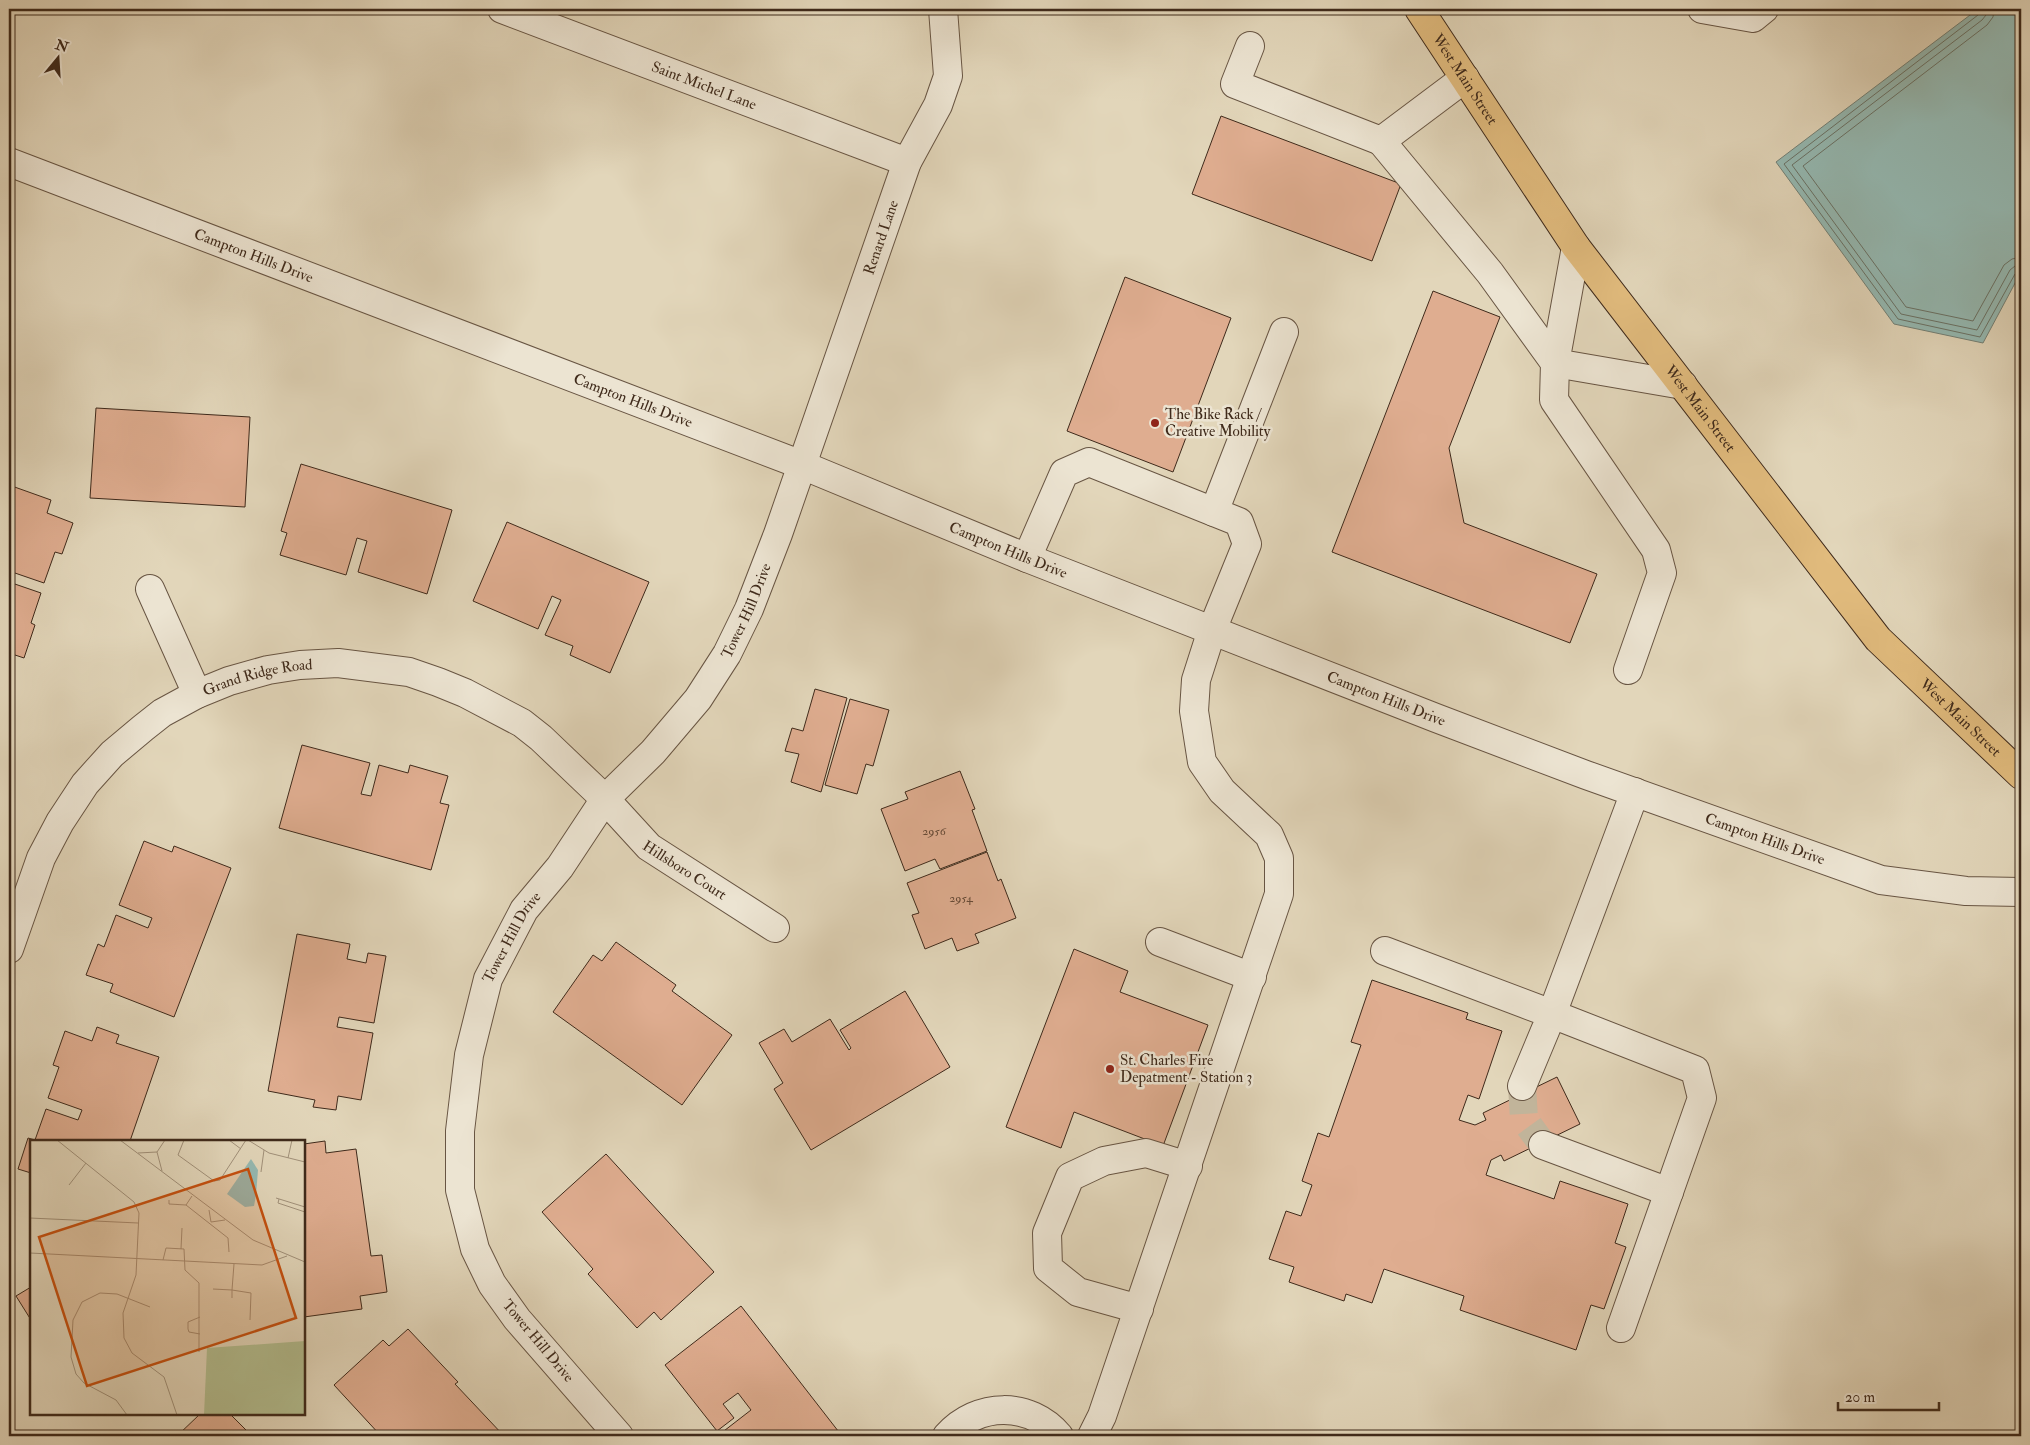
<svg xmlns="http://www.w3.org/2000/svg" width="2030" height="1445" viewBox="0 0 2030 1445" font-family="'IM FELL Double Pica',serif">
<style>
.water{fill:#95b9b2;stroke:#738076}
.lines{fill:none;stroke-linecap:round;stroke-linejoin:round}
.shore{stroke:#6a7266;stroke-width:1}
.building{fill:#dfad90;stroke:#3f2a1b}
.minor-tunnel{stroke:#c1b49a;stroke-width:28;stroke-dasharray:28 14;stroke-linecap:butt}
.minor-casing{stroke:#685543;stroke-width:30}
.major-casing{stroke:#3f2a1b;stroke-width:30}
.minor{stroke:#ece4d2;stroke-width:28}
.major{stroke:#e1bb7d;stroke-width:28}
.poi-dot{fill:#8f2418;stroke:#ece4d2;stroke-width:2}
.labels{text-anchor:middle;dominant-baseline:central;stroke-width:5;stroke-linejoin:round;paint-order:stroke}
.number-label{font-size:12px;fill:#674b38}
.street-label{font-size:15px;fill:#3f2a1b;stroke:#ece4d2}
.poi-label{font-size:15px;fill:#3f2a1b;stroke:#ece4d2;text-anchor:start}
.inset-road{fill:none;stroke:#a1917a;stroke-width:1}
.view{fill:#c6500f;fill-opacity:0.15;stroke:#c6500f;stroke-width:2.5}
.inset-edge{fill:none;stroke:#3f2a1b;stroke-width:2.5}
</style>
<rect width="100%" height="100%" fill="#e2d6ba"/>
<filter id="stains"><feTurbulence type="fractalNoise" baseFrequency=".004" numOctaves="4"/><feColorMatrix values="0 0 0 0 .2 0 0 0 0 .09 0 0 0 0 .02 0 0 0 .5 -.17"/></filter>
<radialGradient id="worn" r=".72"><stop offset=".6" stop-color="#630" stop-opacity="0"/><stop offset="1" stop-color="#630" stop-opacity=".3"/></radialGradient>
<path class="water" d="M1978 9H2021V272L1983 343 1894 324 1776 162Z"/>
<g class="lines">
<path class="shore" d="M1981 9 1978 15 1784 164 1898 319 1980 337 2015 274 2021 271
M1987 9 1986 15 1982 20 1792 165 1901 314 1977 330 2010 270 2015 266 2021 265
M1994 9 1993 17 1987 25 1803 166 1906 307 1973 321 2004 265 2012 259 2021 257"/>
</g>
<path class="building" d="M1221 116 1401 184 1372 261 1192 194Z
M1125 277 1231 318 1173 472 1067 431Z
M1433 291 1500 317 1449 448 1464 523 1597 574 1570 643 1332 552Z
M96 408 250 417 245 507 90 498Z
M301 464 452 510 427 594 358 572 367 541 357 538 346 575 280 555 287 533 281 531Z
M9 485 51 500 47 513 73 523 62 554 55 552 44 583 12 572 9 580Z
M507 522 649 582 610 673 570 655 573 646 545 635 561 600 552 596 538 629 473 601Z
M9 582 41 593 31 623 35 625 24 658 9 653Z
M815 689 847 698 821 792 791 782 799 754 785 751 792 728 803 731Z
M850 699 889 710 873 766 866 764 857 794 825 785Z
M302 745 370 763 361 794 371 796 379 765 408 773 410 765 448 776 440 803 449 805 431 870 279 828Z
M960 771 975 809 972 810 987 851 940 869 935 859 905 871 881 809 908 799 905 792Z
M144 841 172 852 174 846 231 868 174 1017 110 992 113 984 86 975 98 944 104 947 116 915 148 928 152 918 119 905Z
M987 852 998 881 1001 879 1016 918 975 934 979 943 957 951 952 938 925 949 912 915 919 913 907 883Z
M297 934 350 944 347 959 366 963 368 953 386 956 374 1023 339 1017 337 1027 373 1033 361 1100 338 1096 336 1110 313 1107 315 1100 268 1091Z
M616 942 676 985 672 991 732 1035 682 1105 553 1012 593 955 602 961Z
M1074 949 1128 971 1120 992 1208 1025 1163 1146 1074 1112 1061 1148 1006 1127Z
M1372 980 1468 1013 1466 1019 1502 1031 1479 1099 1468 1095 1459 1120 1475 1125 1486 1120 1483 1113 1557 1077 1580 1124 1504 1161 1501 1155 1491 1160 1486 1175 1554 1199 1560 1181 1628 1204 1615 1243 1626 1247 1604 1309 1591 1305 1576 1350 1460 1310 1464 1296 1384 1269 1372 1303 1346 1294 1344 1301 1289 1282 1294 1267 1269 1259 1286 1211 1301 1216 1312 1185 1302 1181 1318 1133 1329 1137 1361 1045 1351 1042Z
M905 991 950 1067 811 1150 774 1089 783 1083 759 1043 784 1029 792 1042 830 1019 849 1050 851 1048 840 1030Z
M97 1027 119 1035 116 1043 159 1057 130 1141H31V1173L18 1169 28 1138 35 1140 46 1109 78 1120 82 1110 48 1098 59 1067 53 1065 65 1031 92 1041Z
M325 1141 326 1153 356 1149 371 1256 382 1255 387 1292 360 1296 362 1309 304 1317V1144Z
M606 1154 714 1272 661 1320 654 1312 637 1328 588 1274 593 1269 542 1212Z
M31 1287V1320L16 1296Z
M741 1306 842 1436H722L720 1434 751 1410 738 1393 723 1404 734 1418 717 1431 665 1365Z
M408 1329 458 1382 455 1384 504 1436H381L334 1385 383 1340 389 1346Z
M200 1414H230L252 1436H177Z"/>
<g class="lines">
<path class="minor-tunnel" d="M1522 1086 1524 1119 1543 1145"/>
<defs>
<g id="minor">
<path id="s1" d="M502 9 907 162"/>
<path d="M1702 9 1753 18 1764 9"/>
<path d="M1250 46 1235 84 1381 141 1465 78"/>
<path d="M1381 141 1490 273 1555 363 1554 400 1656 550 1662 573 1628 670"/>
<path id="s2" d="M9 162 802 465 1027 558 1436 718 1586 775 1881 880 1966 891 2021 892"/>
<path d="M1576 247 1555 363 1683 385"/>
<path d="M1214 512 1284 332"/>
<path d="M1027 558 1064 473 1089 462 1239 522 1247 544 1212 630 1196 680 1194 711 1202 762 1222 791 1269 835 1279 858V894L1102 1416 1092 1436"/>
<path d="M150 589 197 694"/>
<path d="M1160 942 1252 977"/>
<path id="s3" d="M9 949 41 858 60 822 85 784 112 754 143 728 162 713 197 694 229 681 268 670 300 665 338 663 409 672 438 682 465 693 522 723 541 738 605 799 649 847 775 928"/>
<path d="M1385 951 1552 1014 1522 1086"/>
<path d="M1543 1145 1669 1192"/>
<path d="M1139 1309 1078 1292 1048 1268 1047 1233 1070 1177 1104 1161 1146 1153 1188 1166"/>
<path d="M1621 1328 1702 1098 1695 1070 1552 1014 1635 792"/>
<path id="s4" d="M619 1436 517 1319 492 1284 475 1249 460 1190V1131L469 1055 488 979 524 910 560 867 605 799 653 752 698 699 727 654 749 609 778 534 907 162 938 105 948 76 943 9"/>
<path d="M947 1436C977 1402 1030 1401 1059 1436"/>
</g>
<g id="major">
<path id="s5" d="M1419 9 1576 247 1878 639 2021 775"/>
</g>
</defs>
<use href="#minor" class="minor-casing"/>
<use href="#major" class="major-casing"/>
<use href="#minor" class="minor"/>
<use href="#major" class="major"/>
</g>
<g class="poi-dot">
<circle cx="1155" cy="423" r="5"/>
<circle cx="1110" cy="1069" r="5"/>
</g>
<g class="labels">
<g class="number-label">
<text x="934" y="831">2956</text>
<text x="961" y="898">2954</text>
</g>
<g class="street-label">
<text stroke="none"><textPath href="#s5" startOffset="84">West Main Street</textPath></text>
<text stroke="none"><textPath href="#s1" startOffset="216">Saint Michel Lane</textPath></text>
<text stroke="none"><textPath href="#s4" startOffset="1362">Renard Lane</textPath></text>
<text stroke="none"><textPath href="#s2" startOffset="262">Campton Hills Drive</textPath></text>
<text stroke="none"><textPath href="#s2" startOffset="668">Campton Hills Drive</textPath></text>
<text stroke="none"><textPath href="#s5" startOffset="489">West Main Street</textPath></text>
<text stroke="none"><textPath href="#s2" startOffset="1072">Campton Hills Drive</textPath></text>
<text stroke="none"><textPath href="#s4" startOffset="965">Tower Hill Drive</textPath></text>
<text stroke="none"><textPath href="#s3" startOffset="391">Grand Ridge Road</textPath></text>
<text stroke="none"><textPath href="#s2" startOffset="1478">Campton Hills Drive</textPath></text>
<text stroke="none"><textPath href="#s5" startOffset="894">West Main Street</textPath></text>
<text stroke="none"><textPath href="#s2" startOffset="1882">Campton Hills Drive</textPath></text>
<text stroke="none"><textPath href="#s3" startOffset="889">Hillsboro Court</textPath></text>
<text stroke="none"><textPath href="#s4" startOffset="560">Tower Hill Drive</textPath></text>
<text transform="translate(538 1341) rotate(50)">Tower Hill Drive</text>
</g>
<g class="poi-label">
<text x="1165" y="414">The Bike Rack /<tspan x="1165" dy="17">Creative Mobility</tspan></text>
<text x="1120" y="1060">St. Charles Fire<tspan x="1120" dy="17">Depatment - Station 3</tspan></text>
</g>
</g>
<g transform="translate(30 1140)">
<rect width="275" height="275" fill="#e2d6ba"/>
<path d="M275 201V275H174L177 208Z" fill="#b3be90"/>
<path d="M221 19 228 30 226 55 224 66 215 67 197 54Z" fill="#95b9b2"/>
<path class="inset-road" d="M27 0 104 62 109 73 106 135 93 173 94 198 102 213 134 237 147 275M90 0 223 100 275 122M154 0 148 15 184 41 190 40 216 0M199 0 211 9M218 0 239 13 275 22M108 13 127 12M258 18 262 0M132 31 127 12 135 0M231 32 234 10M39 45 56 23M246 58 275 67M249 59 248 63 275 72M139 60V64L156 65 162 56M156 65 198 98 199 112M179 70 181 82 195 80M0 78 108 83M151 109 152 88M0 113 232 125 257 116M133 120 136 108 154 109 155 130 169 143V212M204 124 202 150 221 153 220 180M183 149 202 150V158M170 194 159 192 158 189V182L170 177M97 275 86 260 54 243 46 234 41 217 43 180 52 162 70 153 87 154 120 167"/>
<path class="view" d="M218 29 266 178 57 246 9 97Z"/>
<rect width="275" height="275" class="inset-edge"/>
</g>
<rect width="2030" height="1445" fill="none" stroke="#e2d6ba" stroke-width="30"/>
<rect x="10" y="10" width="2010" height="1425" fill="none" stroke="#3f2a1b" stroke-width="2.5"/>
<rect x="15" y="15" width="2000" height="1415" fill="none" stroke="#3f2a1b"/>
<g transform="translate(58 58) rotate(18)" stroke="#ece4d2" stroke-width="4" paint-order="stroke">
<path d="M0-4L9 19L0 12L-9 19Z" fill="#3f2a1b"/>
<text y="-8" font-size="14" font-weight="bold" text-anchor="middle" fill="#3f2a1b">N</text>
</g>
<path d="M1838 1402v8h101v-8" fill="none" stroke="#3f2a1b" stroke-width="2.5"/>
<text x="1845" y="1402" font-size="15" fill="#3f2a1b" stroke="#ece4d2" stroke-width="4" paint-order="stroke">20 m</text>
<rect width="100%" height="100%" filter="url(#stains)"/>
<rect width="100%" height="100%" fill="url(#worn)"/>
</svg>
